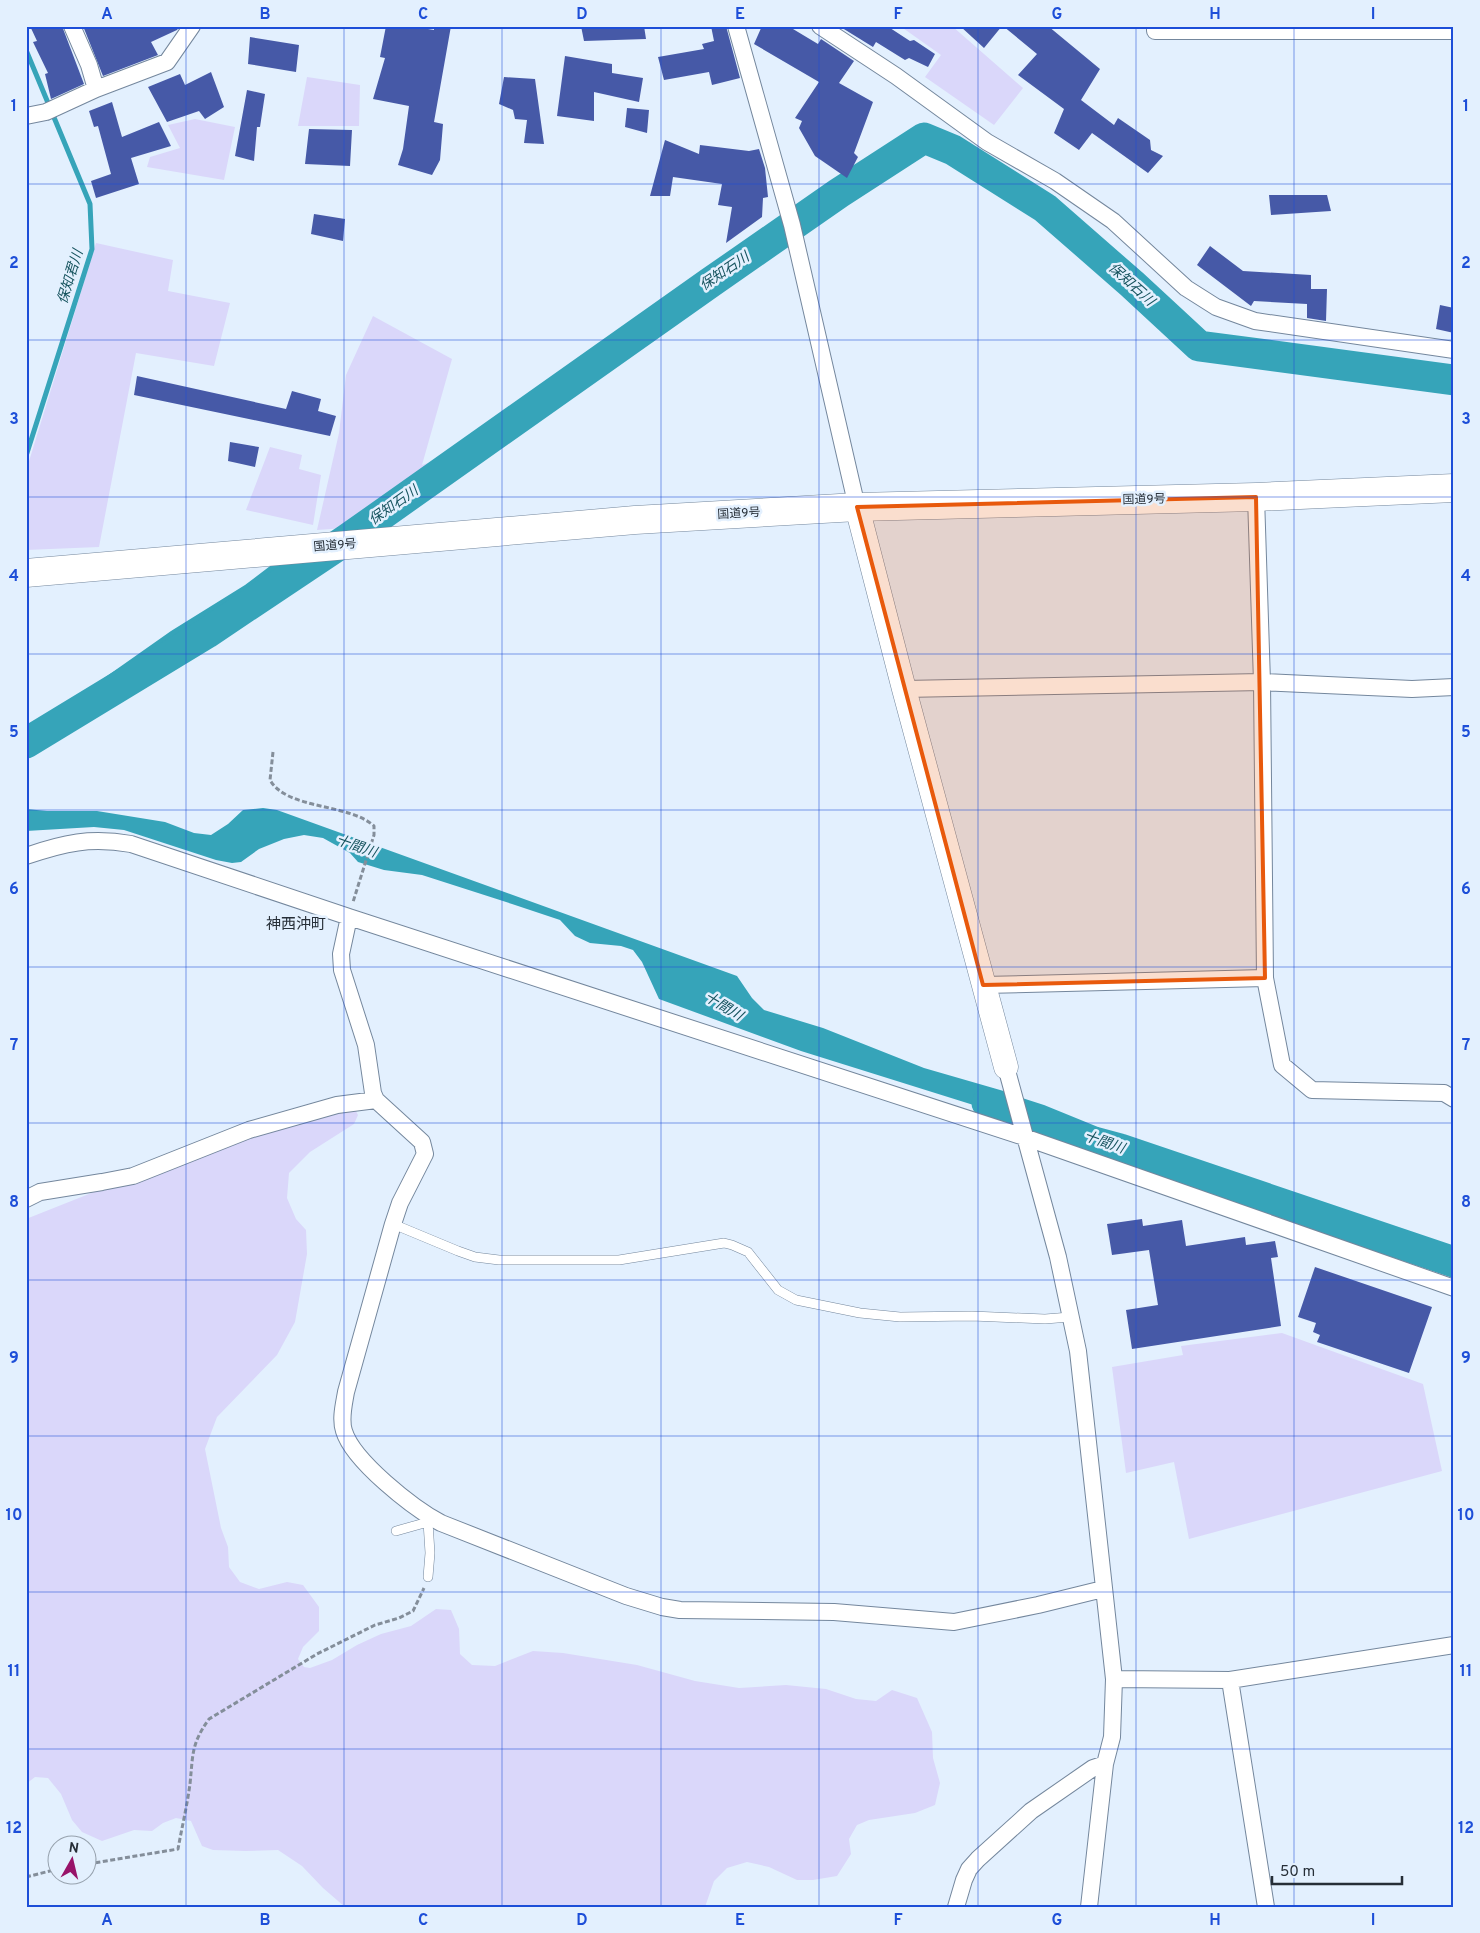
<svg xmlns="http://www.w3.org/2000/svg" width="1480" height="1933" viewBox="0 0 1480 1933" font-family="Overpass,'Noto Sans JP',sans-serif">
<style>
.green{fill:#dad7fa}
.water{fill:#36a4b9}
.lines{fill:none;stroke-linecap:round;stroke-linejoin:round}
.stream{stroke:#36a4b9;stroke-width:5}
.river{stroke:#36a4b9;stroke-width:31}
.building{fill:#4659a7}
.lane-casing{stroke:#74879d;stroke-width:10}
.street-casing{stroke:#74879d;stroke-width:18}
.secondary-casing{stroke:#74879d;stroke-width:25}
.highway-casing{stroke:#74879d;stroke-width:29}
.path{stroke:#848e9a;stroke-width:3;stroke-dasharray:5 2.5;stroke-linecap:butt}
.lane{stroke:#fff;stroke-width:9}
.street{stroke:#fff;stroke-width:16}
.secondary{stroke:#fff;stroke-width:24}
.highway{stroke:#fff;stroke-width:28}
.marked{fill:#e8590c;fill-opacity:0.2;stroke:#e8590c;stroke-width:4;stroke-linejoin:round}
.grid{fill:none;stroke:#1d4ed8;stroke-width:1;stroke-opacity:0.55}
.labels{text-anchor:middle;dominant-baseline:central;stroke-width:5;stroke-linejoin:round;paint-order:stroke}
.street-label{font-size:12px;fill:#262e37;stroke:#e3f0fe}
.water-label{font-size:14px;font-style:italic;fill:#16535e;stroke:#e3f0fe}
.quarter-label{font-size:15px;fill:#262e37;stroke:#e3f0fe}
.neatline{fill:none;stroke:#1d4ed8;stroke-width:2}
.grid-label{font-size:16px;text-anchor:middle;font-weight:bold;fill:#1d4ed8}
</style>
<rect width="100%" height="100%" fill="#e3f0fe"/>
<path class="green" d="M900 26H952L1023 88 994 125 925 77 941 55Z
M307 77 360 85 359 126H298Z
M195 119 235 127 224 180 147 167 150 157 180 148 168 125Z
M96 243 173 260 168 291 230 303 214 366 136 353 99 547 26 550V471Z
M373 316 452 359 422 465 442 458 437 470 359 527 317 530 339 433 346 375Z
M270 447 302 455 299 469 321 475 313 525 246 510Z
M333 1110 356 1111 358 1115 354 1124 310 1152 289 1173 287 1198 296 1219 306 1230 307 1254 295 1322 277 1355 217 1417 205 1449 221 1528 228 1547 229 1567 240 1582 259 1589 287 1582 303 1585 319 1607V1631L303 1647 298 1659 304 1667 310 1668 332 1660 357 1645 381 1634 411 1626 436 1609 451 1610 459 1629 460 1654 472 1665 495 1666 533 1651 563 1653 637 1665 695 1681 739 1688 786 1685 826 1689 856 1699 876 1701 892 1690 917 1698 932 1732 933 1758 940 1783 935 1805 915 1813 869 1820 857 1825 849 1839 851 1854 837 1876 813 1880H797L769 1867 747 1862 727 1868 714 1881 705 1907H345L323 1888 302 1866 278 1850 246 1851 213 1850 202 1846 191 1821 176 1818 163 1823 152 1831 134 1830 102 1841 82 1832 72 1820 61 1794 48 1778 35 1777 26 1784V1219L99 1190 216 1148Z
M1282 1333 1423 1384 1442 1471 1189 1539 1174 1462 1126 1473 1112 1367 1183 1355 1181 1346Z"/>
<path class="water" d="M304 560 27 747 26 748V733L171 631 245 585 274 563Z
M263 808 277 810 737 976 752 998 764 1010 823 1028 924 1068 1007 1092 1015 1118 801 1051 659 999 642 962 633 950 621 946 590 943 575 936 560 920 512 904 422 875 384 870 358 862 350 853 323 838 304 835 284 839 259 849 241 862 232 863 216 860 124 830 94 827 26 831V809L47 811H97L165 822 194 833 211 835 228 824 243 810Z"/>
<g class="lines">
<path class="stream" d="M26 50 90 204 92 249 26 456"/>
<path class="river" d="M26 743 207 633 346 540 711 282 839 193 924 138 953 150 1045 208 1132 284 1199 346 1454 380
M987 1103 1040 1120 1094 1142 1120 1149 1454 1262"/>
</g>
<path class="building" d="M30 26H62L84 84 51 99 45 74 48 73 33 42 37 41Z
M83 26H180L177 30 151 42 158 55 103 76Z
M386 26H410L434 30V26H451L434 122 443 124 440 160 432 175 398 165 403 149 409 106 373 99 385 58 380 57Z
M581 26H644L646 39 584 41Z
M711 26H726L740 78 712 85 709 72 664 80 658 57 704 49 702 44 714 41Z
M762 26H788L818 44 821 39 854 61 839 83 873 102 854 153 858 157 847 178 815 156 799 128 802 121 795 118 819 82 754 44Z
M839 26H887L910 41 914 40 935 54 928 67 909 58 905 60 876 42 873 47Z
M960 26H1002L984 48Z
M1003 26H1048L1100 69 1081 100 1114 125 1118 118 1150 140 1151 150 1163 156 1148 173 1092 133 1079 150 1054 133 1064 109 1018 75 1037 54Z
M250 37 299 45 296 72 248 64Z
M565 56 612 64V73L643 78 639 102 594 92V121L557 116Z
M211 72 224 107 205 119 199 111 167 122 148 87 180 74 185 85Z
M504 77 535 79 544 144 524 143 527 120 515 119 513 110 499 104Z
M247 90 265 94 260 127H257L254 161 235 156Z
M112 102 122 137 159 122 171 146 131 158 139 184 96 198 91 181 111 174 98 126 94 127 89 111Z
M627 108 649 110 647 133 625 127Z
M309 129 352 130 350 166 305 164Z
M665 140 699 154 700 145 749 151 759 149 765 168 768 197 763 198 762 217 726 243 732 207 718 205 722 184 673 177 670 196H650Z
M1269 195H1327L1331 211 1271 215Z
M314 214 345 219 343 241 311 234Z
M1210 246 1243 271 1311 275V289H1327L1326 321 1307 318V304L1254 301 1251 306 1197 265Z
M1440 305 1454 308V333L1436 329Z
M137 376 286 409 292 391 321 399 318 411 336 416 330 436 134 395Z
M230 442 259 447 255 467 228 461Z
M1142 1219 1143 1226 1182 1220 1186 1246 1245 1237 1246 1245 1275 1241 1278 1257 1271 1258 1281 1326 1132 1349 1126 1310 1158 1305 1149 1250 1112 1255 1107 1224Z
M1315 1267 1432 1307 1409 1373 1317 1342 1320 1335 1313 1332 1316 1323 1298 1317Z"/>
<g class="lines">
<defs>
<path id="lane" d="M393 1224 458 1251 475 1257 499 1260H619L724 1243 732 1245 748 1252 778 1290 796 1300 860 1313 900 1317 972 1316 1045 1319 1070 1317
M396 1531 428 1522
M428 1577 430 1553 428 1522 430 1517"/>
<path id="street" d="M72 26 89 65 96 89
M736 26 792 225 857 507
M820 26 896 76 987 142 1055 181 1113 221 1186 288 1216 307 1255 321 1454 350
M1155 26V31H1454
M26 116 46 112 96 89 167 62 192 26
M1256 497 1262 682 1265 978 1282 1065 1312 1090 1444 1093 1454 1099
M904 689 1262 682 1412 689 1454 687
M26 856C64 843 90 837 131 844L349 917 341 954 342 970 366 1045 373 1093 376 1100 422 1142 425 1154 400 1203 393 1224 346 1392C344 1404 340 1419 344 1431 353 1461 413 1508 441 1523L626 1596 662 1607 680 1610 834 1612 954 1622 1038 1605 1103 1589
M349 917 1024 1137 1454 1288
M983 985 1265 978
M1006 1067 1058 1257 1078 1351 1114 1679 1112 1737 1105 1764 1089 1907
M26 1199 40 1192 102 1182 133 1176 249 1130 337 1105 376 1100
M1114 1679 1230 1680 1454 1645
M1230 1680 1266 1907
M956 1907 964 1880 969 1869 978 1859 1031 1811 1093 1768 1105 1764"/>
<path id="secondary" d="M857 507 904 689 1006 1067"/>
<path id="highway" d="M26 573 635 520 857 507 1256 497 1454 488"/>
</defs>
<use href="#lane" class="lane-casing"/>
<use href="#street" class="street-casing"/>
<use href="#secondary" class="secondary-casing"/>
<use href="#highway" class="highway-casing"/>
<path class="path" d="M273 752 270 780C287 810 349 803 374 826V835L353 902
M88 1864 178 1849C182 1827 187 1806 190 1784 193 1755 191 1744 209 1719L317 1654 375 1625 399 1618 413 1611 424 1588
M26 1877 58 1869"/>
<use href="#lane" class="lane"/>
<use href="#street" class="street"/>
<use href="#secondary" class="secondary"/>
<use href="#highway" class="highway"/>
</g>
<path class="marked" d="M1256 497 1265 978 983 985 857 507Z"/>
<path class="grid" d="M186 26V1907M344 26V1907M502 26V1907M661 26V1907M819 26V1907M978 26V1907M1136 26V1907M1294 26V1907M26 184H1454M26 340H1454M26 497H1454M26 654H1454M26 810H1454M26 967H1454M26 1123H1454M26 1280H1454M26 1436H1454M26 1592H1454M26 1749H1454"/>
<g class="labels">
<g class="street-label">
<text transform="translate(1144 500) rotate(-1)">国道9号</text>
<text transform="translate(739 514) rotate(-3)">国道9号</text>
<text transform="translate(335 546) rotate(-5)">国道9号</text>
</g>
<g class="water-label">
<text transform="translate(725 272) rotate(-34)">保知石川</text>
<text transform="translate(71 277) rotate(-73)">保知君川</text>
<text transform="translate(1131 285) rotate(42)">保知石川</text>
<text transform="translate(394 506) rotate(-35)">保知石川</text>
<text transform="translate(356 847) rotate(19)">十間川</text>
<text transform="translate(723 1007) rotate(31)">十間川</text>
<text transform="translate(1104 1143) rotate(19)">十間川</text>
</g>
<g class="quarter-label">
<text x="296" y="925">神西沖町</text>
</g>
</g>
<rect width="1480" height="1933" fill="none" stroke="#e3f0fe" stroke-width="55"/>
<g transform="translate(72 1860) rotate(8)"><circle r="24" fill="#e3f0fe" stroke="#97a2ae"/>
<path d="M0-4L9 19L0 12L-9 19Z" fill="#981369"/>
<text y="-8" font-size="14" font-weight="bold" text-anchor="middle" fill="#262e37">N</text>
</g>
<path d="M1272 1876v8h130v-8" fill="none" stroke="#262e37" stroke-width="2.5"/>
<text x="1280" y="1876" font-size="15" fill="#262e37" stroke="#e3f0fe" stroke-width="4" paint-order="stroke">50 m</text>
<rect x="28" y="28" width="1424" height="1878" class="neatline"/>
<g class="grid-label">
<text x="107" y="19">A</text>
<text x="265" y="19">B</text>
<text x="423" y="19">C</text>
<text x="582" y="19">D</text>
<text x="740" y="19">E</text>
<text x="898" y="19">F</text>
<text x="1057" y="19">G</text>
<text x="1215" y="19">H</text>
<text x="1373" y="19">I</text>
<text x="14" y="111">1</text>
<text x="1466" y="111">1</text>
<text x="14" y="268">2</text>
<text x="1466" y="268">2</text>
<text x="14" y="424">3</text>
<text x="1466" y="424">3</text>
<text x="14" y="581">4</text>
<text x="1466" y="581">4</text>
<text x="14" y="737">5</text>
<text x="1466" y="737">5</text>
<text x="14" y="894">6</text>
<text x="1466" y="894">6</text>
<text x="14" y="1050">7</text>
<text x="1466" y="1050">7</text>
<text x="14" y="1207">8</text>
<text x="1466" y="1207">8</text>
<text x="14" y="1363">9</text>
<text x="1466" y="1363">9</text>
<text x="14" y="1520">10</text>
<text x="1466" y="1520">10</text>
<text x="14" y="1676">11</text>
<text x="1466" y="1676">11</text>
<text x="14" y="1833">12</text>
<text x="1466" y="1833">12</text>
<text x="107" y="1925">A</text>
<text x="265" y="1925">B</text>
<text x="423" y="1925">C</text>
<text x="582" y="1925">D</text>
<text x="740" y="1925">E</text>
<text x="898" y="1925">F</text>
<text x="1057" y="1925">G</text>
<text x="1215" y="1925">H</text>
<text x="1373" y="1925">I</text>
</g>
</svg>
